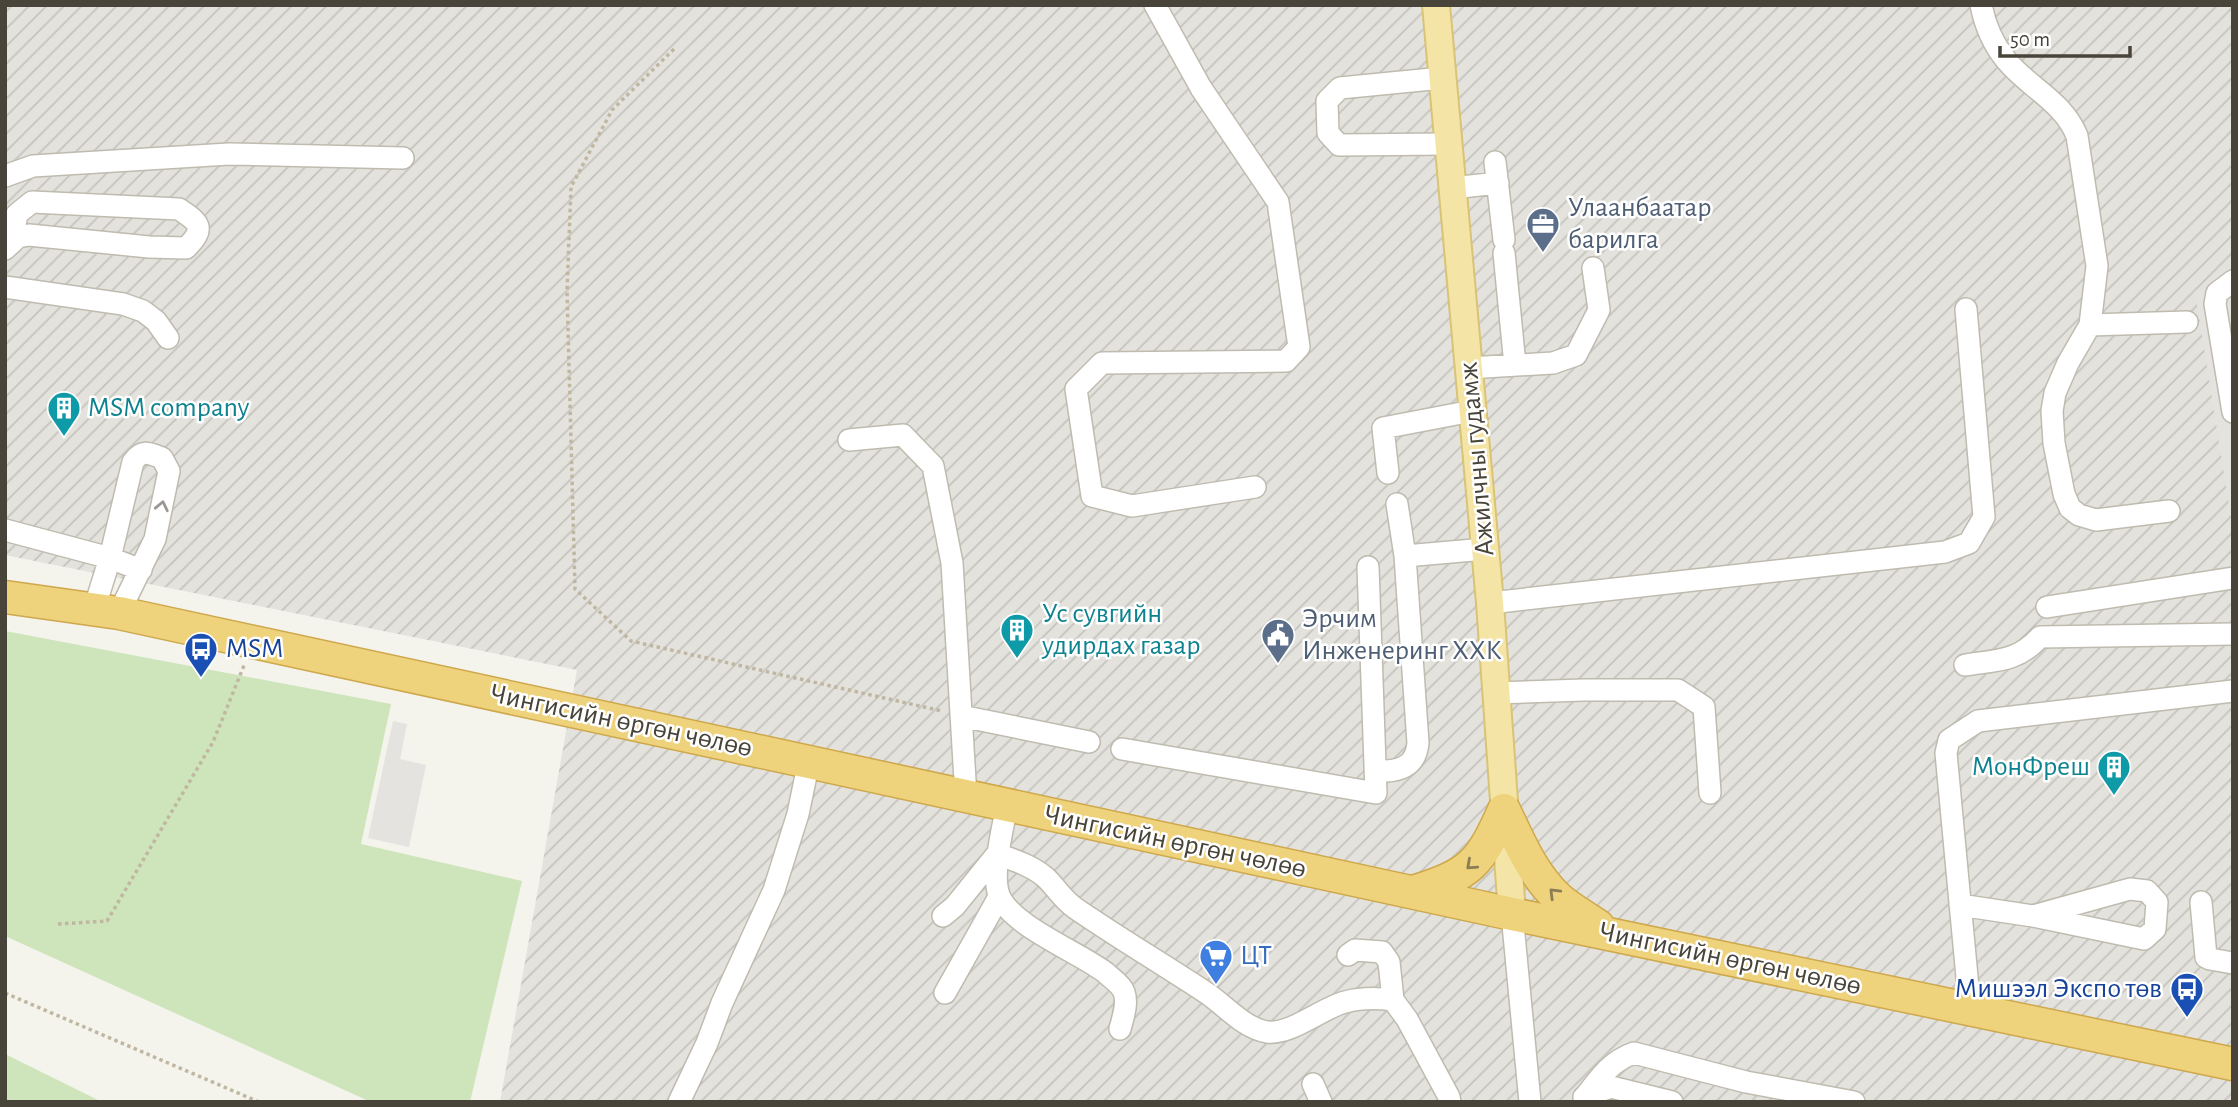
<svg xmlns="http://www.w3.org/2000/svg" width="2238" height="1107" viewBox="0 0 2238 1107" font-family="'Alegreya Sans',sans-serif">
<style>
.industrial{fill:url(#industrial-furrows)}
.green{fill:#cee4ba}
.parking{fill:#e4e3e0}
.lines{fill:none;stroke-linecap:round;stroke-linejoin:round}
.minor-casing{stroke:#bfbbaf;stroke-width:24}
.major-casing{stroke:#d9c376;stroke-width:30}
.highway-casing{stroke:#cea84c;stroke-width:35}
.path{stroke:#c0b7a2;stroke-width:3.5;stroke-dasharray:3.5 3.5;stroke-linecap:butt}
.minor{stroke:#fff;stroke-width:21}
.major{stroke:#f4e4a5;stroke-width:26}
.highway{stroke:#efd27c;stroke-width:32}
.oneway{stroke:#9a9893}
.oneway2{stroke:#8b7d54}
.labels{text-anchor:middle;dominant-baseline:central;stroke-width:5;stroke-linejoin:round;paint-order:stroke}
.service-label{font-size:28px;fill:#4e5e75;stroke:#fff;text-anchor:start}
.culture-label{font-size:28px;fill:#0d838f;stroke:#fff;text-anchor:start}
.street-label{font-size:28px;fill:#48443a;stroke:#fff}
.transit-label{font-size:28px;fill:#164399;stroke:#fff;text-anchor:start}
.shop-label{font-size:28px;fill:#366cbe;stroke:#fff;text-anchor:start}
</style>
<defs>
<pattern id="industrial-furrows" width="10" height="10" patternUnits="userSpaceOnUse" patternTransform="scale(1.75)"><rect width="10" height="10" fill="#e4e2dd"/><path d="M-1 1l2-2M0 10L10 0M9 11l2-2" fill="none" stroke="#c5c3be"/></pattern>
</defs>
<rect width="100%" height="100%" fill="#f4f3ec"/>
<path class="industrial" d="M5 5H2233V1102H500L577 670 5 555Z"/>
<path class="green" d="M5 631 391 704 361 844 522 881 470 1102H371L5 936Z
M5 1054 102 1102H5Z"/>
<path class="parking" d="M2228 288 2233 319 2231 517 2195 292Z
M393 721 407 724 400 759 426 765 409 847 368 838Z"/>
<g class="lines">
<defs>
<path id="minor" d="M1155 5 1201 88 1278 202 1299 347 1286 361 1102 363 1076 389 1092 496 1132 506 1255 487
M1981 5C1985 25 1993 44 2006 60 2029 88 2063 101 2077 136L2097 266 2090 325 2068 363 2055 393 2052 411 2054 443 2064 494 2070 508 2079 515 2096 520 2169 511
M1442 78 1340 88 1327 101 1328 133 1339 145 1448 144
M1495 162 1504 240
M5 176 33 166 229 154 403 158
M1452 188 1498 183
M5 249 18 237 29 235 149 247 186 248C206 228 200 223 179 209L32 202 17 214 15 225 18 237
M1504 253 1515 365
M2233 281 2217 293 2215 304 2233 412
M5 287 123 304 143 311 156 321 168 338
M2090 325 2187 322
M1468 368 1553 363 1576 355 1599 310 1593 268
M849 440 903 435 933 466 952 563 966 797
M1388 473 1383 428 1472 411
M5 530 110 558 141 570
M1405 556 1485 549
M1490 603 1945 552 1969 543 1984 517 1966 309
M95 606 110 558 133 462C142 449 149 453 162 458L169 471 155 539 119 613
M2047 607 2233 578
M1965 665C1997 660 2017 662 2040 637L2233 634
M1496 693 1583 690H1678L1704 707 1710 793
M961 716 1089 742
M1122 749 1376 793 1368 567
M1386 771C1406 770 1416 762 1418 743L1405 556 1397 504
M1007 805C1003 828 991 873 999 895 1011 926 1079 952 1106 973 1112 979 1121 984 1124 992 1128 1004 1123 1017 1120 1029
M2201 902 2206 957 2210 959 2233 963
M1960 905 2033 916 2144 939 2155 929 2157 902 2147 891 2130 889 2033 916
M1512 914 1530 1102
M943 916 955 906 997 854C1014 860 1032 866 1045 877 1056 887 1061 898 1075 908 1117 937 1161 963 1205 992 1224 1004 1243 1028 1267 1032 1291 1035 1322 1008 1345 1002 1360 998 1378 998 1393 1000L1407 1019 1449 1097 1450 1102
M1348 955 1355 950 1382 952 1389 962 1393 1000
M945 993 999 897
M1970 1009 1946 753 1949 740 1978 721 2233 691
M1313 1084 1321 1102
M1584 1097 1611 1087 1672 1102
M1585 1097C1599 1078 1611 1061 1634 1053L1746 1082 1854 1102
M679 1102 707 1043 722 1003 774 890 798 814 809 761"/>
<path id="major" d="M1436 5 1490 603 1512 914"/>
<path id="highway" d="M5 597 119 613 1512 914 2233 1064
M1504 810C1519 841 1532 874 1558 898 1569 908 1585 917 1598 926
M1413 892C1471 874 1480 864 1504 810"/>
</defs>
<use href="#minor" class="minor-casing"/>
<use href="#major" class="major-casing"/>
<use href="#highway" class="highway-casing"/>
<path class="path" d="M674 49 612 110 571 187 567 291 575 589 631 641 942 711
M58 924 107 921 213 742 245 663
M5 993 259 1102"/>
<use href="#minor" class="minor"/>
<use href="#major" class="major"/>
<use href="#highway" class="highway"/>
</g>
<defs><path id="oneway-chevron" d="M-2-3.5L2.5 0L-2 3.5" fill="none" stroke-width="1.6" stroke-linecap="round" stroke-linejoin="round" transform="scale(1.75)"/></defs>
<use class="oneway" href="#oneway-chevron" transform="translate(162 506) rotate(-78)"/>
<g class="oneway2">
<use href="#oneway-chevron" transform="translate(1471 865) rotate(138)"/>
<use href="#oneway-chevron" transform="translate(1554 893) rotate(-135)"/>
</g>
<defs>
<symbol id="office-pin" viewBox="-11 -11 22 30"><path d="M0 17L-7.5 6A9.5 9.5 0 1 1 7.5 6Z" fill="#5c6f8a" stroke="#fff"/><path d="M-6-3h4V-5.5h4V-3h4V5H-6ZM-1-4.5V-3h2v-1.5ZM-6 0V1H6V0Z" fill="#fff"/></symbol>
<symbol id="building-pin" viewBox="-11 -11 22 30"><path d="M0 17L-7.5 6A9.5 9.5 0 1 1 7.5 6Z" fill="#0f9aa8" stroke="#fff"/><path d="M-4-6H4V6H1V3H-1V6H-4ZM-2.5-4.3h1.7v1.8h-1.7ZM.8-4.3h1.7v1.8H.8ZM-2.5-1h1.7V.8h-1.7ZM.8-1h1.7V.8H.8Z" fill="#fff"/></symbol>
<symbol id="civic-pin" viewBox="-11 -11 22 30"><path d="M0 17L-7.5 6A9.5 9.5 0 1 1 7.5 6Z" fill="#5c6f8a" stroke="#fff"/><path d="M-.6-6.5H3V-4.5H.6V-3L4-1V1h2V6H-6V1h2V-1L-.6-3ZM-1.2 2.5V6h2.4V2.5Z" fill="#fff"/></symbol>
<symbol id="bus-pin" viewBox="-11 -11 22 30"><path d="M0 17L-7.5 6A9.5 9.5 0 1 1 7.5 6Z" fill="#1a4fb4" stroke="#fff"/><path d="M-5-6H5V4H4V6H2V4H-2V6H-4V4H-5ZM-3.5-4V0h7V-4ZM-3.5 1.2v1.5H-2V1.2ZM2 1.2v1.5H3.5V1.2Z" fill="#fff"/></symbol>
<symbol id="supermarket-pin" viewBox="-11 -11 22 30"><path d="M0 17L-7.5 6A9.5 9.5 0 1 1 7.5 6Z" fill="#3f7fe0" stroke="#fff"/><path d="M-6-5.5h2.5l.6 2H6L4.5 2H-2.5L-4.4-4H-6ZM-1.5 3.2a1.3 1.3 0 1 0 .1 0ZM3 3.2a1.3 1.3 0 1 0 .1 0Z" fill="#fff"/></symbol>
</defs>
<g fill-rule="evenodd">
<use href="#office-pin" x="1524" y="205" width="38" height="52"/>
<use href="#building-pin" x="45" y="389" width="38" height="52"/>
<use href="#building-pin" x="998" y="611" width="38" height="52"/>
<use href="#civic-pin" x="1259" y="616" width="38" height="52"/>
<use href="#bus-pin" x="182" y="630" width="38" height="52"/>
<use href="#building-pin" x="2095" y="748" width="38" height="52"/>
<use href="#supermarket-pin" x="1197" y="937" width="38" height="52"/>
<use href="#bus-pin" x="2168" y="970" width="38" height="52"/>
</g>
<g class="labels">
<g class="service-label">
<text x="1568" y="208">Улаанбаатар<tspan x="1568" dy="32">барилга</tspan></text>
<text x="1302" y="619">Эрчим<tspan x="1302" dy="32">Инженеринг ХХК</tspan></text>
</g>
<g class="culture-label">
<text x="88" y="408">MSM company</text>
<text x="1042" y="614">Ус сувгийн<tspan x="1042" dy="32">удирдах газар</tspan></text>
<text x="2090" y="767" text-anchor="end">МонФреш</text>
</g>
<g class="street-label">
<text transform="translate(1477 459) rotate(-95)">Ажилчны гудамж</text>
<text transform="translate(621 721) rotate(12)">Чингисийн өргөн чөлөө</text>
<text transform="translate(1175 842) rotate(12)">Чингисийн өргөн чөлөө</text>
<text transform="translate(1730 959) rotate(12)">Чингисийн өргөн чөлөө</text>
</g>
<g class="transit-label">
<text x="226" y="649">MSM</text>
<text x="2162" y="989" text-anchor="end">Мишээл Экспо төв</text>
</g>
<g class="shop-label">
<text x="1240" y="956">ЦТ</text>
</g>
</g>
<rect width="2238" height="1107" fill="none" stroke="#48443a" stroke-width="14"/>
<path d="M2000 46v10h130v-10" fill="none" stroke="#48443a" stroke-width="3.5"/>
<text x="2010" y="46" font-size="21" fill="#48443a" stroke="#ffffff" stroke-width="5" paint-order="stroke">50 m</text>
</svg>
